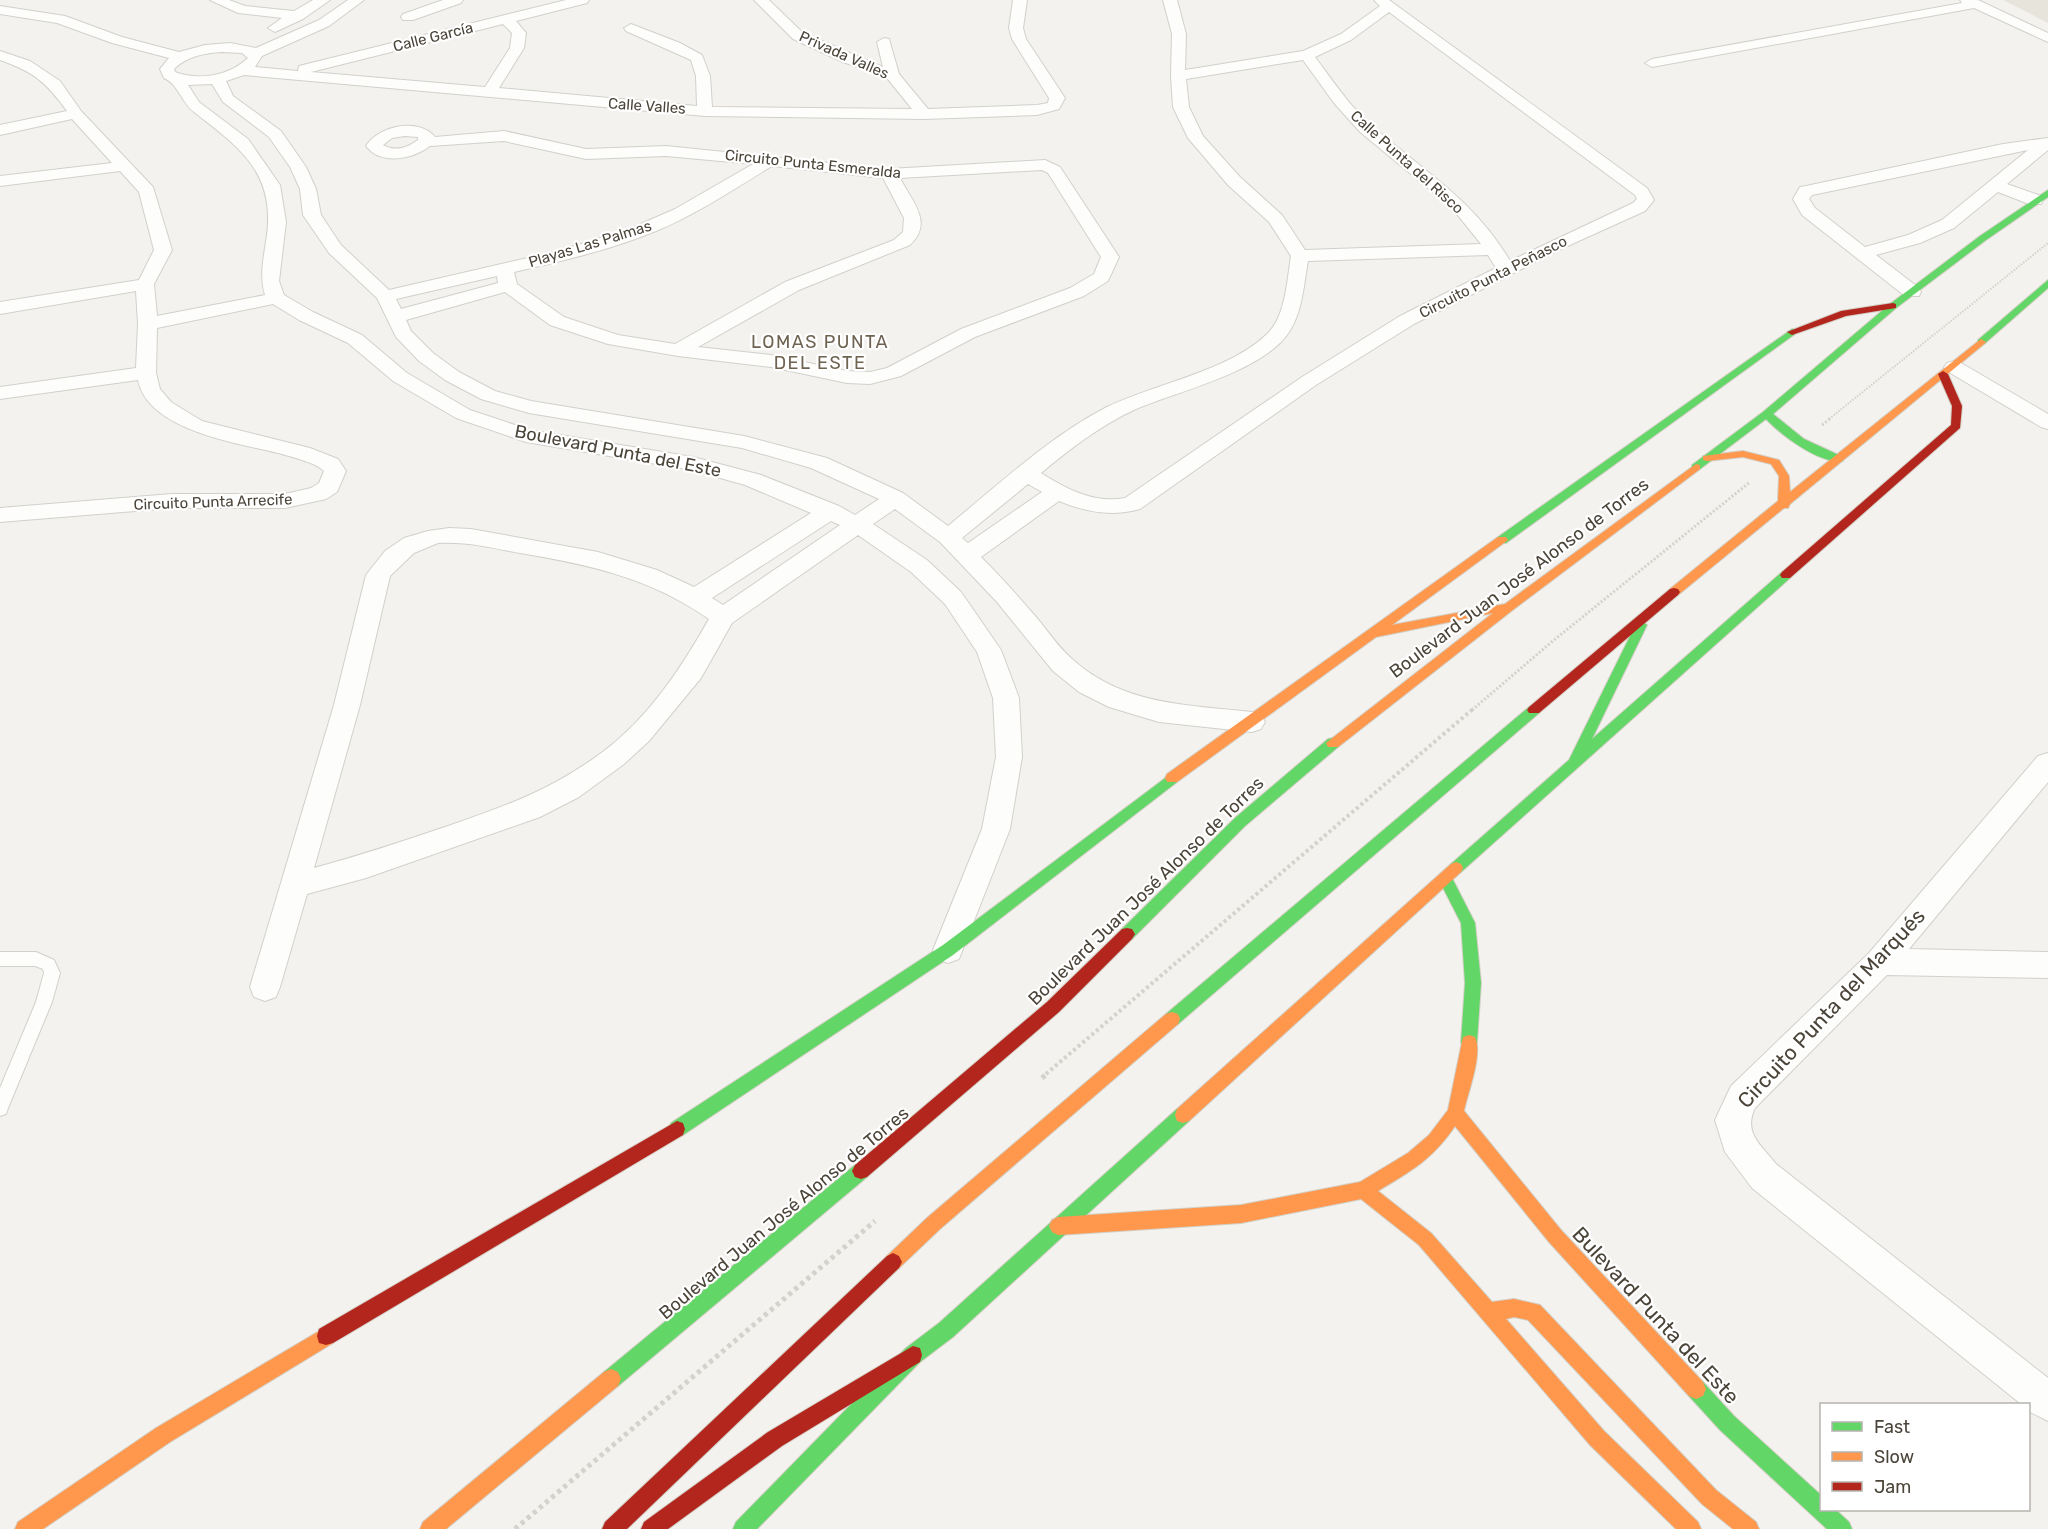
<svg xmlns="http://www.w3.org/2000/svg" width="2048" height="1529" viewBox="0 0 2048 1529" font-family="Rubik,sans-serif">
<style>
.residential{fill:#e7e4dc}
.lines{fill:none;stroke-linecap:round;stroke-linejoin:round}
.lane-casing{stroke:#d2d0cb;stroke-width:2}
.street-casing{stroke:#d2d0cb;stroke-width:2}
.fast-casing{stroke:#d3cfc5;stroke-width:2}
.slow-casing{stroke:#d3cfc5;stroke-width:2}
.jam-casing{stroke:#d3cfc5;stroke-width:2}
.path-far3{stroke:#d3d2cc;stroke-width:2;stroke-dasharray:1.5 1.5;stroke-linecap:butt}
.path-far2{stroke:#d3d2cc;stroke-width:3;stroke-dasharray:2 2;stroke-linecap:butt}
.path-far1{stroke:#d3d2cc;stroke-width:4;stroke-dasharray:3 3;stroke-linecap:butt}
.path{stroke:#d3d2cc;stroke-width:5;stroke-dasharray:4 4;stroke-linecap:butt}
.lane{fill:#fdfdfc;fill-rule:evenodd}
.street{fill:#fdfdfc;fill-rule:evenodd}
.fast{fill:#63d668;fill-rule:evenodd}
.slow{fill:#ff974d;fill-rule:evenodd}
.jam{fill:#b3261e;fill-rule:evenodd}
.labels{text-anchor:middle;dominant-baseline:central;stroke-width:4.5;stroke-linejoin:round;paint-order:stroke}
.far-street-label{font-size:15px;fill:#4b4439;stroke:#fff}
.far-quarter-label{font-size:18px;letter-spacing:1.5px;fill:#6e6250;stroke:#fff}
.street-label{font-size:18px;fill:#4b4439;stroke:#fff}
.near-street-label{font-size:21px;fill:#4b4439;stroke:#fff}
</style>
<rect width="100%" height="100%" fill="#f4f2ee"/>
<path class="residential" d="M2003 0H2048V23Z"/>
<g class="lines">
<defs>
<path id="lane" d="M0 952H36L54 960 60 973 52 1002 8 1108 6 1114 0 1116V1088L36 1002 44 973 43 969 35 966H0Z"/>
<path id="street" d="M210 0H229L245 6 294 11 313 0H330L303 19 275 32 268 28 282 18 238 13Z
M348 0H364L329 26 262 56 255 67 298 71 299 66 566 0H589L587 3 516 21 526 33 524 48 499 88 697 106 696 76 691 60 626 31 624 28 631 24 680 43 702 55 710 76 712 107 912 109 887 78 843 62 793 39 754 0H769L803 33 883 67 877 42 884 38 889 39 899 74 928 109 1037 105 1048 103 1049 98 1012 39 1009 28 1013 0H1027L1023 28 1026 39 1065 98 1059 109 1037 115 924 119 705 116 244 75 226 81 233 96 281 131 306 167 316 189 321 215 341 245 389 290 558 251 627 230 675 209 753 164 666 156 586 159 504 141 430 146C413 159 381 166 366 146 378 126 419 117 435 137L504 131 586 149 666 146 889 169 1045 160 1060 167 1119 257 1108 281 1084 296 975 337 901 376 870 384 847 383 771 367 678 356 608 344 550 325 505 292 406 320 411 331 433 353 459 372 495 391 531 401 744 436 827 458 903 493 948 526C998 485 1048 438 1105 408 1153 384 1230 371 1267 334 1286 316 1287 280 1291 256L1269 222 1228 185 1188 138 1173 107 1171 76 1172 34 1163 0H1177L1186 34 1185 70 1303 51 1341 34 1380 6 1374 0H1389L1647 188 1654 200 1645 211 1561 249 1414 324 1316 385 1140 509C1111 517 1086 512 1059 501L981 557C1000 576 1018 596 1036 617 1048 631 1058 647 1072 659 1122 705 1188 705 1252 712L1261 715 1265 722 1261 729 1252 732 1159 722 1109 707 1079 692 1053 671 997 602 940 542 895 509 873 524 927 560 961 592 1001 650 1019 698 1022 757 1010 829 959 959 948 963 937 959 933 950 982 829 996 757 993 698 977 652 945 604 911 572 858 535 732 623 701 678 649 741 624 764 579 797 540 817 366 878 307 894 280 987 276 997 265 1001 254 997 250 987 334 705 366 575 385 551 404 538 428 531 449 528 471 529 598 552 657 570 694 587 811 513 745 485 692 470 526 442 456 418 393 381 348 343 299 320 273 304 157 328 156 373 160 389 171 402 202 421 310 448 338 459 346 471 337 492 326 499 285 508H172L0 522V508L172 494H285L311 488 319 483 324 471C314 462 295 458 282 454 239 443 148 431 138 380L0 399V387L136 368 138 324 136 291 0 314V302L139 280 154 250 139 192 120 171 0 186V176L112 163 72 119 0 135V125L67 111C46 82 34 72 0 60V51L30 61 60 81 81 111 153 187 172 250 154 284 157 316 265 295C259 275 264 256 267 235 275 172 239 147 194 112 182 103 178 84 164 78L160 69 169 58 112 43 57 23 0 14V6L65 16 122 37 179 52 205 45 230 43 256 48 319 20ZM1389 12 1635 195 1637 199 1633 203 1510 261C1475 201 1424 171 1373 127 1350 107 1333 81 1315 57L1351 40ZM503 24 512 33 510 48 485 87 311 72ZM222 52 242 53 248 58C229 76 199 81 175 72L174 69C187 56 205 53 222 52ZM1303 60 1334 103 1360 132 1452 208 1481 244 1305 250 1282 215 1240 177 1203 136 1189 107 1186 79ZM212 84 223 102 269 137 290 167 300 189 303 215 329 253 377 298 396 337 419 361 445 380 481 399 529 413 742 448 811 468 879 499 855 515 839 506 761 475 693 457 530 430 470 410 407 373 362 335 313 312 284 295 279 281 286 222 280 185 248 139 199 102 188 85ZM405 136 418 137V140C407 148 395 152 383 145L392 138ZM772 166 883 178 904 218 903 232 894 240 785 282 675 344 618 335 564 317 517 284 514 272C562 261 610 250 656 231 697 214 734 189 772 166ZM1042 170 1048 173 1101 257 1094 274 1070 288 961 329 887 368 870 372 847 371 771 355 698 347 799 290 910 245C934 222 912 202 900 178ZM1488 255 1496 268 1400 316 1302 377 1125 498C1095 504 1066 489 1041 473 1071 448 1101 425 1136 409 1179 391 1248 375 1281 342 1302 321 1303 289 1308 261ZM497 276 498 283 401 309 396 299ZM1028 484 1042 492 968 543 962 538ZM831 521 840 525 723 605 712 598ZM438 543C466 541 493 548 520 553 591 565 650 578 709 619 682 667 649 717 604 751 552 790 506 806 445 827 401 842 358 856 314 868L360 705 390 576 414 553Z
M443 0H463L461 3 413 20H403L401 17 403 14Z
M1960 0H1978L2048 33V42L1974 8 1652 67 1645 63 1652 59 1962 3Z
M2048 138V150L2007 184 2041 196 2043 200 2041 204H2029L1998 192 1954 228 1920 243 1876 255 1919 288 1921 292 1919 296H1905L1802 215 1793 199 1800 187 1806 186 2003 144ZM2028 150 1942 220 1908 235 1865 247 1815 208 1809 199 1812 195Z
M1954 361 1961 363 2048 414V429L2041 427 1947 371 1944 367 1947 363Z
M2048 753V782L1909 949 2048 952V978L1887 975 1755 1108C1743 1133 1761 1145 1776 1164L2048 1378V1421L2028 1411V1404H2021L1752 1188 1725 1152 1715 1120 1731 1086 1869 953 2038 756Z"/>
<path id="fast" d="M2048 190V197L1986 240 1896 308 1773 414 1804 439 1843 457V461C1821 465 1781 435 1766 419L1700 469H1692V465L1763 412 1890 304 1980 236Z
M2048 280V288L1984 344H1978V340Z
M1792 329 1795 330V334L1506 543H1498V537Z
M1786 571 1790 572 1792 575 1790 578 1461 872 1456 874 1451 872 1449 868 1451 864 1569 760 1637 622 1641 621 1647 625 1592 739 1782 572Z
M1534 705 1539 707 1541 710 1539 713 1178 1024 1172 1026 1166 1024 1164 1019 1166 1014 1529 707Z
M1333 738 1338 739 1340 743 1338 747 1245 826 1132 939 1127 940 1122 939 1119 934 1122 929 1235 818 1328 739Z
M1172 773 1177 774 1179 778 1177 782 953 955 683 1135 677 1137 671 1135 669 1129 671 1123 943 945Z
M1446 874 1451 876 1475 923 1481 983 1477 1042 1475 1047 1469 1049 1463 1047 1461 1042 1465 983 1461 923 1439 880 1441 876Z
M1183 1107 1189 1109 1191 1115 1189 1121 953 1337 920 1362 757 1529H733L736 1522 906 1348 939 1323 1177 1109Z
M861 1163 867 1165 870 1171 867 1177 618 1386 611 1389 604 1386 601 1379 604 1372 855 1165Z
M1696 1379 1703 1382 1734 1416 1822 1496V1510H1836L1849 1522 1852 1529H1827L1720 1430 1689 1396 1686 1389 1689 1382Z"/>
<path id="slow" d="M1981 339 1986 342 1984 344 1790 504 1788 508H1784L1678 595H1670L1668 592 1670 589 1778 501 1779 476 1771 464 1743 457 1707 461 1703 460V456L1743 451 1779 460 1789 476 1790 492Z
M1696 464 1700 465V469L1514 609 1338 747H1328L1326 743 1493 613 1376 637 1177 782H1167L1165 778 1167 774 1498 537H1506L1508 540 1392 625 1505 604Z
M1456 862 1461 864 1463 868 1461 872 1189 1121 1183 1123 1177 1121 1175 1115 1177 1109 1451 864Z
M1172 1012 1178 1014 1180 1019 1178 1024 940 1229 899 1268 893 1271 887 1268 884 1262 887 1256 928 1217 1166 1014Z
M1469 1035 1475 1037C1483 1054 1468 1092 1464 1111L1561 1230 1703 1382 1706 1389 1703 1396 1696 1399 1689 1396 1549 1242 1455 1126C1433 1159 1411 1171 1378 1191L1431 1233 1492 1302 1514 1299 1540 1305 1716 1490 1756 1522 1759 1529H1733L1702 1504 1528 1320 1514 1317 1506 1319 1604 1431 1698 1522 1701 1529H1676L1590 1445 1419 1245 1361 1199 1241 1223 1058 1235 1052 1232 1049 1226 1052 1220 1058 1217 1241 1205 1360 1182 1408 1153 1429 1135 1448 1110 1463 1037Z
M326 1327 333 1329 335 1336 333 1343 170 1442 43 1529H15L18 1522 156 1428Z
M611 1369 618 1372 621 1379 618 1386 446 1529H420L423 1522 604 1372Z"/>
<path id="jam" d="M1893 303 1896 304V308L1846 316 1792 335 1787 332 1841 311Z
M1943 371 1948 374 1962 406 1960 428 1790 578H1782L1780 575 1782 572 1951 425 1952 406 1938 374Z
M1674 588 1678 589 1680 592 1678 595 1539 713H1529L1527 710 1529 707 1670 589Z
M1127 928 1132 929 1135 934 1132 939 1059 1012 867 1177 861 1179 855 1177 852 1171 855 1165 1047 1002 1122 929Z
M677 1121 683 1123 685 1129 683 1135 333 1343 326 1345 319 1343 317 1336 319 1329Z
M893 1253 899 1256 902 1262 899 1268 627 1529H602L605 1522 887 1256Z
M913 1346 920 1348 922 1355 920 1362 782 1446 668 1529H641L644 1522 768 1432Z"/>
</defs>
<use href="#lane" class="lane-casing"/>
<use href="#street" class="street-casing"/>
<use href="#fast" class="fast-casing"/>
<use href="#slow" class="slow-casing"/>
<use href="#jam" class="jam-casing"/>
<path class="path-far3" d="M1829 419 2048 243"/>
<path class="path-far2" d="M1822 425 1831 418
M1472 710 1554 640 1750 482"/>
<path class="path-far1" d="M1046 1074 1473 709"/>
<path class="path" d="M1042 1078 1048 1073
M515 1529 875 1221"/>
<use href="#lane" class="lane"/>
<use href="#street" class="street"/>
<use href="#fast" class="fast"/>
<use href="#slow" class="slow"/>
<use href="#jam" class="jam"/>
</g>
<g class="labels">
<g class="far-street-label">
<text transform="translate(433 37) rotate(-14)">Calle García</text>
<text transform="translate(844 55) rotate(24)">Privada Valles</text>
<text transform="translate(647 106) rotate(4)">Calle Valles</text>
<text transform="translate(1407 162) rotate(42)">Calle Punta del Risco</text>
<text transform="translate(813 164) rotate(6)">Circuito Punta Esmeralda</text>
<text transform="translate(590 244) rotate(-17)">Playas Las Palmas</text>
<text transform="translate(1493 277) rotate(-27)">Circuito Punta Peñasco</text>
<text transform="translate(213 502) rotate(-2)">Circuito Punta Arrecife</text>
</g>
<g class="far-quarter-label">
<text x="820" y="342">LOMAS PUNTA<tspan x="820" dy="21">DEL ESTE</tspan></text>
</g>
<g class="street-label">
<text transform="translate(618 451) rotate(11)">Boulevard Punta del Este</text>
<text transform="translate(1519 578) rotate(-37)">Boulevard Juan José Alonso de Torres</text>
<text transform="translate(1146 891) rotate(-44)">Boulevard Juan José Alonso de Torres</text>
<text transform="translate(784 1213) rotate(-40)">Boulevard Juan José Alonso de Torres</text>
</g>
<g class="near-street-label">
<text transform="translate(1831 1008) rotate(-47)">Circuito Punta del Marqués</text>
<text transform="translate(1656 1315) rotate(47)">Bulevard Punta del Este</text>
</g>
</g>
<rect x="1820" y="1403" width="210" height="108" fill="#ffffff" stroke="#b7b4b0" stroke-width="1.5"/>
<rect x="1832" y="1422" width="30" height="9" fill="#63d668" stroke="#b7b4b0" stroke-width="1.5"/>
<text x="1874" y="1433" font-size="18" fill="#4b4439">Fast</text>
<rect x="1832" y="1452" width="30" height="9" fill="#ff974d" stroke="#b7b4b0" stroke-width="1.5"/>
<text x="1874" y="1463" font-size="18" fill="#4b4439">Slow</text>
<rect x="1832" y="1482" width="30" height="9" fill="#b3261e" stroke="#b7b4b0" stroke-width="1.5"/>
<text x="1874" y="1493" font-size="18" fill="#4b4439">Jam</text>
</svg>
